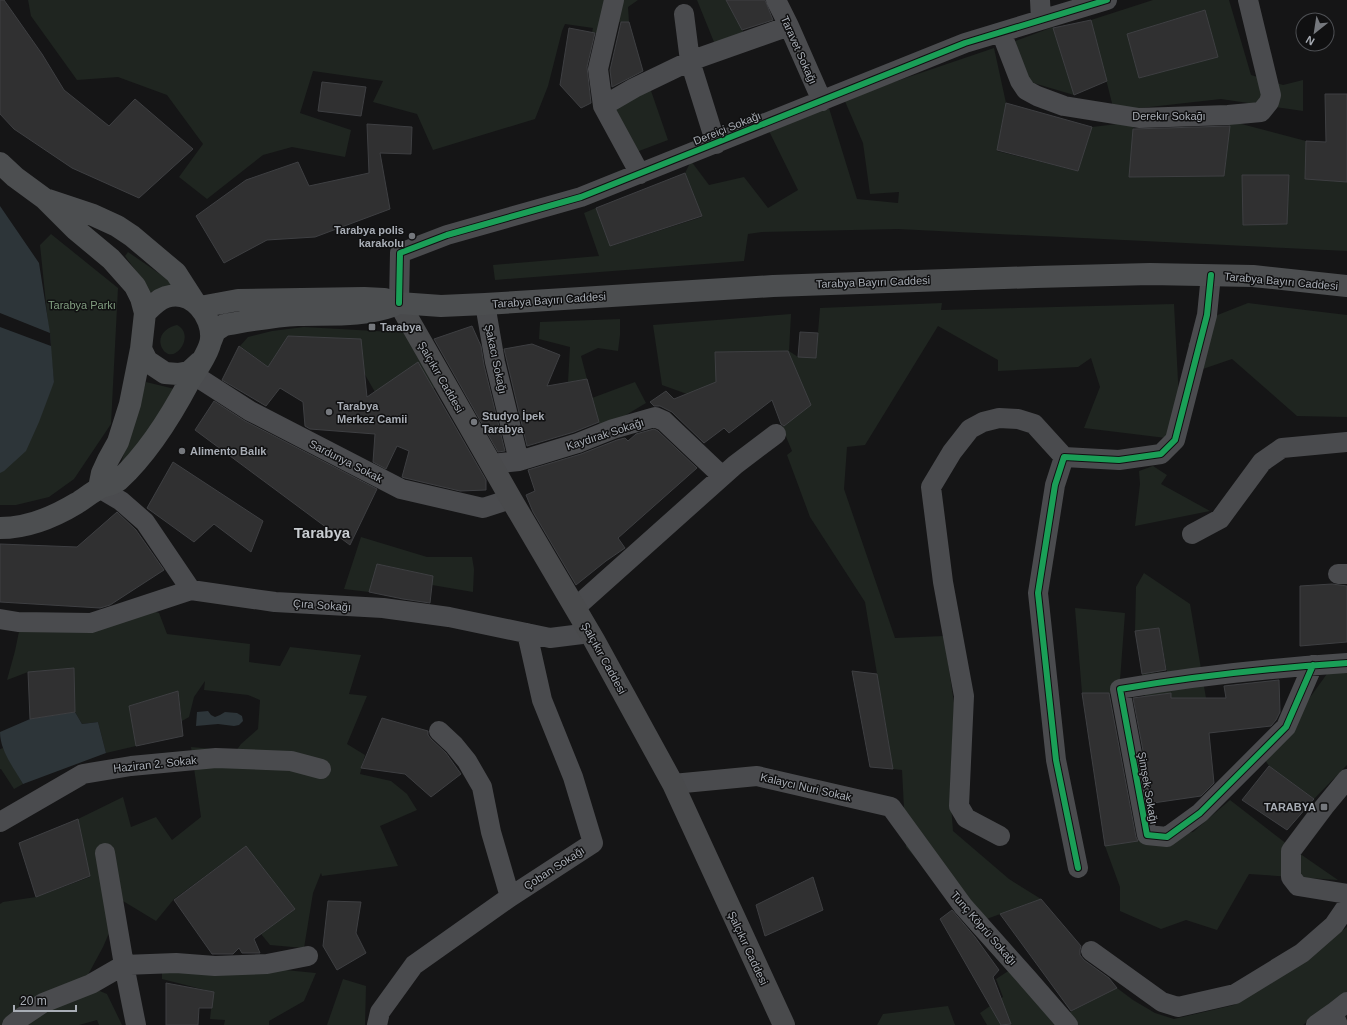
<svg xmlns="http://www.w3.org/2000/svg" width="1347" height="1025" viewBox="0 0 1347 1025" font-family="Arial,sans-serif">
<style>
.green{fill:#1f2520;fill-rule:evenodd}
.water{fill:#2d3539}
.pier{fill:#151516}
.building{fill:#303031;stroke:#3e3f42}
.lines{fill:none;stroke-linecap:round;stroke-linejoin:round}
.street{stroke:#4a4b4e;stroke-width:20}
.secondary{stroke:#494a4c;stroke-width:22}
.primary{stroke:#4c4e50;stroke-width:22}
.cycleway-casing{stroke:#101011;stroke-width:8}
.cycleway{stroke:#1a9f57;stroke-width:6}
.poi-dot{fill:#75787d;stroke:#101011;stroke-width:1.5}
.labels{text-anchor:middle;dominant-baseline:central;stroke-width:3;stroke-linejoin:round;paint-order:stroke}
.street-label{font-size:11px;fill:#a8adb5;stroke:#101011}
.poi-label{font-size:11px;font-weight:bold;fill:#a8adb5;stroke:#101011;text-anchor:start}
.park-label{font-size:11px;fill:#829e81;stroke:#101011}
.district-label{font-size:15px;font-weight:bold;fill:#c8ccd1;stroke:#101011}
</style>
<rect width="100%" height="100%" fill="#151516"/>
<path class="green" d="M28 0H638L628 7 629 22H609L600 34 592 32 593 28 565 24 562 31 548 86 535 119 433 150 417 114 373 102 383 81 313 71 300 113 351 130 345 157 292 147 263 155 207 199 179 177 203 144 167 95 118 77 77 80 31 16Z
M697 0H726L746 37 716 47Z
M1153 0H1229L1251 75 1283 85 1303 80V111L1221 99 1114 111 1091 20ZM1204 10 1218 57 1139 78 1128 34Z
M1053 27 1074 95 1030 82 1002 46Z
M994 48 1006 103 997 151 1078 171 1092 127 1134 122 1129 177 1224 176 1230 121 1306 141 1305 179 1347 182V251L898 229 762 232 748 234 744 261 495 280 493 265 599 256 584 213 596 208 611 246 702 217 685 173 691 161 709 185 744 177 768 208 798 190 768 129 829 108 857 199 898 203 899 192 870 194 863 143 844 99ZM1242 175H1289L1287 224 1243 225Z
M649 85 668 140 631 154 610 101Z
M51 234 118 288 111 424 74 479 49 497 16 505H0V470L54 382 40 245Z
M128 252 163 276 176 288 158 290 148 293 139 275 125 256Z
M942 303 941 310 1174 304 1179 400 1166 438 1084 428 1100 387 1091 358 1078 367 998 371V360L938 326 865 445 847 447 844 489 895 638 944 636 954 703 950 792 953 831 1009 879 1041 899 973 924 906 847 902 770 893 769 865 602 810 517 787 455 792 451 782 427 811 405 746 371 687 394 662 385 653 325 791 314 789 351 798 357H816L820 308ZM788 351 789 366H715V352Z
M1248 303 1347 315V417L1297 416 1232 359 1200 370 1188 344 1215 316Z
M620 319V335L618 351 598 348 581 356 587 379 568 382 570 347 539 339 540 322Z
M177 325C197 335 173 368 162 348 156 336 167 327 177 325Z
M304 327 411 333 441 386 431 389 375 392 364 373 360 339 288 336 268 367 240 346 248 337 272 331Z
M146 382 179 390 118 473Z
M635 382 646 403 601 430 592 398Z
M1153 466 1167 475 1161 484 1210 511 1135 526 1140 484 1139 471Z
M361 537 427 557H472L474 569 473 592 432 585 433 576 378 564 369 592 344 589Z
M1144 573 1190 604 1206 698H1145L1142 674 1167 672 1159 628 1135 631 1136 587Z
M142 607 159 613 167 634 250 644 249 662 280 666 290 647 361 655 349 694 367 696 347 744 365 755 360 774 391 781 407 794 417 810 380 826 398 866 322 876 321 873 313 893 304 948 270 945 261 934 295 909 246 846 174 899 156 921 123 901 103 947 83 984 107 994 122 1025H99L97 1020 79 1025H0V904L3 902 36 897 90 877 78 819 123 797 131 827 156 817 172 840 201 817 191 747 236 751 241 744 258 729 260 700 248 695 204 690 205 681 194 697 189 717 182 721 178 691 129 706 136 746 106 753 98 722 82 724 75 712 74 668 28 672 7 680 15 651 22 617 81 616Z
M1075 608 1125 613 1119 694 1082 693Z
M1347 669V765L1314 799 1269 766 1265 760 1329 671Z
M3 748 23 784 14 789 1 769H0V749Z
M1230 800 1296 851 1338 880 1249 874 1217 930 1186 920 1161 929 1120 911V887L1105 846 1193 832Z
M1347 927V992L1303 1025H1076L1066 1014 1117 988 1133 1000 1155 1013 1174 1019 1234 1005 1279 978Z
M162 958 316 973 304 1001 269 1021V1025H224L225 1020 210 1019 213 992 162 979Z
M1013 968 1062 1025H987L980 1013 1003 997 996 979Z
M343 979 366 986 365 1025H327Z
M948 1006 955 1025H877L883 1014Z"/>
<path class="water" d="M0 206 39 263 50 333 54 382 39 422 26 451 4 471 0 473Z
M208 711 211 715 215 717 220 715 225 712 237 713 242 716 243 721 239 725 234 726 218 724 196 726 197 712Z
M75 712 82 724 98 722 106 753 23 784C14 768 0 751 0 732L30 719Z"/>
<path class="pier" d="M0 313 50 333 51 346 0 327Z"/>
<path class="building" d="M0 0H4L42 54 64 90 109 126 135 99 193 149 139 198 72 168 14 129 0 114Z
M726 0H765L773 20 742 30Z
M1205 10 1218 57 1139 78 1127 34Z
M1091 20 1107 81 1074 95 1053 28Z
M621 22H629L643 71 612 87 610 70Z
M569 28 595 33 587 67 591 103 581 108 560 85Z
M322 82 366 87 361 116 318 111Z
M1325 94H1347V182L1305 179 1306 141 1326 142Z
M1006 103 1092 127 1078 171 997 150Z
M367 124 412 127 411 154 380 153 390 209 315 237 267 240 224 263 196 216 246 180 298 162 309 186 369 173Z
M1230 126 1224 176 1129 177 1133 129Z
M685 173 702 216 610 246 596 208Z
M1242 175H1289L1287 224 1243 225Z
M472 326 481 346 484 365 505 451 498 452 434 339Z
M800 332 818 333 816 358 798 357Z
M288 336 361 339 367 397 418 362 486 480V490L460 491 405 478 402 477 409 451 397 446 386 469 373 462 375 434 310 429 305 426 303 402 280 388 266 406 222 380 239 346 268 367Z
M532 344 560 355 547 386 587 379 599 422 574 432 527 446 504 349Z
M788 351 811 405 784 426 781 424 772 400 729 433 724 428 704 443 672 412 660 406H654L650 402 666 391 674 399 716 382 715 352Z
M214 401 245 421 377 489 350 545 195 430Z
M654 429 658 431 697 468 618 538 625 548 606 561 576 585 533 512 526 495 535 491 528 470 581 454 617 440 625 438 628 441 636 434Z
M173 462 263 521 251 552 214 524 194 542 147 508Z
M117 512 136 530 164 570 110 605 100 608 0 602V544L77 547Z
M377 564 433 576 430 603 403 599 369 592Z
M1332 584 1347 586V642L1300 646V586Z
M1159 628 1166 670 1142 674 1135 631Z
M74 668 75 712 30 719 28 672Z
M852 671 877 674 893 769 870 767Z
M1279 680 1280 712 1276 720 1271 726 1209 733 1214 783 1201 796 1153 803 1133 698 1171 693V698H1226L1224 686Z
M178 691 183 736 136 746 129 706Z
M1082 693H1109L1136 837 1138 841 1105 846Z
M382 718 428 731V735L431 739 446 753 461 774 431 797 405 774 361 768Z
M1269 766 1314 799 1287 830 1242 800Z
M78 819 90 876 36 897 19 843Z
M246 846 295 909 254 939 260 953H242L239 948 233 954H212L174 900Z
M813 877 823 910 765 936 756 905Z
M1041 899 1081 946 1080 950V955L1084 960 1109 978 1117 988 1071 1011 1000 914Z
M328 901 361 902 356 933 366 953 337 970 323 946Z
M952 910 975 937 999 970 993 977 1011 1024 1001 1025 940 919Z
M166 983 214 992 212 1008H199L198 1025H166Z"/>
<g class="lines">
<path class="street" d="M614 0 598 69 603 106 640 174
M776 0 789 26 822 101
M1040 0 1041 20
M684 14 690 61 716 144
M1001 32 1020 81 1026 90 1037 96 1064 106 1139 118 1228 115 1261 112 1269 102 1271 95 1248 0
M603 106 634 88 690 61 789 26
M399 303 400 253 447 235 581 197 965 43 1107 0
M485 304 495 362 519 461
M194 375 250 411 401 489 483 508 511 499
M491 464 519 461 578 443 613 429 655 417 664 421 722 476
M99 488 121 501 145 522 191 590 275 602 383 608 449 617 550 638 590 633
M1192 534 1220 519 1262 462 1282 448 1347 442
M1338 574H1347
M575 608 735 465 776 434
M0 619 18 622 91 623 191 590
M1313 665 1286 727 1200 813 1167 837 1147 835 1120 689C1195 676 1271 668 1347 663
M439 731 454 745 467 761 482 787 491 832 510 897
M1347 779 1324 807 1291 851V877L1298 886 1347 894
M673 784 757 776 891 807 963 906 1028 979 1068 1025
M0 822 83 774 131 766 216 758 291 761 321 769
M1000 836 966 818 959 806 964 696 943 582 931 487 952 452 970 429 983 422 999 418 1018 419 1034 424 1064 457
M1078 868 1056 760 1038 593 1055 485 1064 457 1119 460 1161 454 1175 440 1207 315 1211 275
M1091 951 1162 1002 1178 1007 1235 994 1302 953 1334 925 1347 906
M1333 1013 1347 1002
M12 1025 22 1017 43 1003 91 984 124 965 105 853
M136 1025 124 965 176 963 215 966 267 964 308 956
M377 1025 380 1012 414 965 510 897 593 843 573 777 542 700 527 633
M1316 1025 1333 1013 1338 1025"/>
<path class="secondary" d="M399 303 511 499 594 640 673 784 784 1025"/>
<path class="primary" d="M0 163 15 177 45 199 75 229 111 259 135 286 141 298 145 313 141 349 130 404 118 442 108 460 102 473 99 488
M48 200 93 215 117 226 132 236 176 273 194 301
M200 307 238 300 364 298 384 299 399 303 441 306 485 304 773 286 1035 277 1150 274 1253 276 1347 286
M211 341 215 331 224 325C248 321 273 316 298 315 330 314 362 317 393 306
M141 349 147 361 165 373 178 374 189 372 200 362
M0 528C27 528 54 517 77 503 84 499 92 492 100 488 107 485 112 485 119 480 148 453 171 416 189 382 196 371 210 351 211 339 213 316 192 289 166 297 157 300 151 307 145 313"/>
<defs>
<path id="cycleway" d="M399 303 400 253 447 235 581 197 965 43 1107 0
M1313 665 1286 727 1200 813 1167 837 1147 835 1120 689C1195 676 1271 668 1347 663
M1078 868 1056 760 1038 593 1055 485 1064 457 1119 460 1161 454 1175 440 1207 315 1211 275"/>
</defs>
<use href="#cycleway" class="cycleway-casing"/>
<use href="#cycleway" class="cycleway"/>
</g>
<g class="poi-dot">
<circle cx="412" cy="236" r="4"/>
<rect x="368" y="323" width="8" height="8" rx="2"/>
<circle cx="329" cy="412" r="4"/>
<circle cx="474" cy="422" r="4"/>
<circle cx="182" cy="451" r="4"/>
<rect x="1320" y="803" width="8" height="8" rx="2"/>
</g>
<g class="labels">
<g class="street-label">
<text transform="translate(799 50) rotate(66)">Taravet Sokağı</text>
<text x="1169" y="116">Derekır Sokağı</text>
<text transform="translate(727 128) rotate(-22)">Dereiçi Sokağı</text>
<text transform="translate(1281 281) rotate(5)">Tarabya Bayırı Caddesi</text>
<text transform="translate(873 282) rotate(-2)">Tarabya Bayırı Caddesi</text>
<text transform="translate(549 300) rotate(-4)">Tarabya Bayırı Caddesi</text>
<text transform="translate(496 359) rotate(78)">Şakacı Sokağı</text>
<text transform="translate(441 377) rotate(60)">Şalçıkır Caddesi</text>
<text transform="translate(605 434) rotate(-18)">Kaydırak Sokağı</text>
<text transform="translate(346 461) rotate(27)">Sardunya Sokak</text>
<text transform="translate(322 605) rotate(4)">Çıra Sokağı</text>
<text transform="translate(604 658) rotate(61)">Şalçıkır Caddesi</text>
<text transform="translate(155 764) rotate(-6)">Haziran 2. Sokak</text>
<text transform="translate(806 787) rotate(13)">Kalaycı Nuri Sokak</text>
<text transform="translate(1148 788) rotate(80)">Şimşek Sokağı</text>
<text transform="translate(554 868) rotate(-33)">Çoban Sokağı</text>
<text transform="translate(984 928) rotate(49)">Tunç Köprü Sokağı</text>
<text transform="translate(748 948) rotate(65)">Şalçıkır Caddesi</text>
</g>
<g class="poi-label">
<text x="404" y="230" text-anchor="end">Tarabya polis<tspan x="404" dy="13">karakolu</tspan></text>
<text x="380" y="327">Tarabya</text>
<text x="337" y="406">Tarabya<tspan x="337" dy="13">Merkez Camii</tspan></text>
<text x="482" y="416">Studyo İpek<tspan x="482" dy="13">Tarabya</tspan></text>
<text x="190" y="451">Alimento Balık</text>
<text x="1316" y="807" text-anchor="end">TARABYA</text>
</g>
<g class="park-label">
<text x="82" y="305">Tarabya Parkı</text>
</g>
<g class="district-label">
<text x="322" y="532">Tarabya</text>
</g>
</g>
<g transform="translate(1315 32) rotate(210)"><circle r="19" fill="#101011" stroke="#4d4f53"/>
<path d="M0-3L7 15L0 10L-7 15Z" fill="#75787d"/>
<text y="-6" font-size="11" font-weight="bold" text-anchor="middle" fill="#a8adb5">N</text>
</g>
<path d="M14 1005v6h62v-6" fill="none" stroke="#a8adb5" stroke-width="2"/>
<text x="20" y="1005" font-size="12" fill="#a8adb5" stroke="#101011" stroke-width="3" paint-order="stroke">20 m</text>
</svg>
